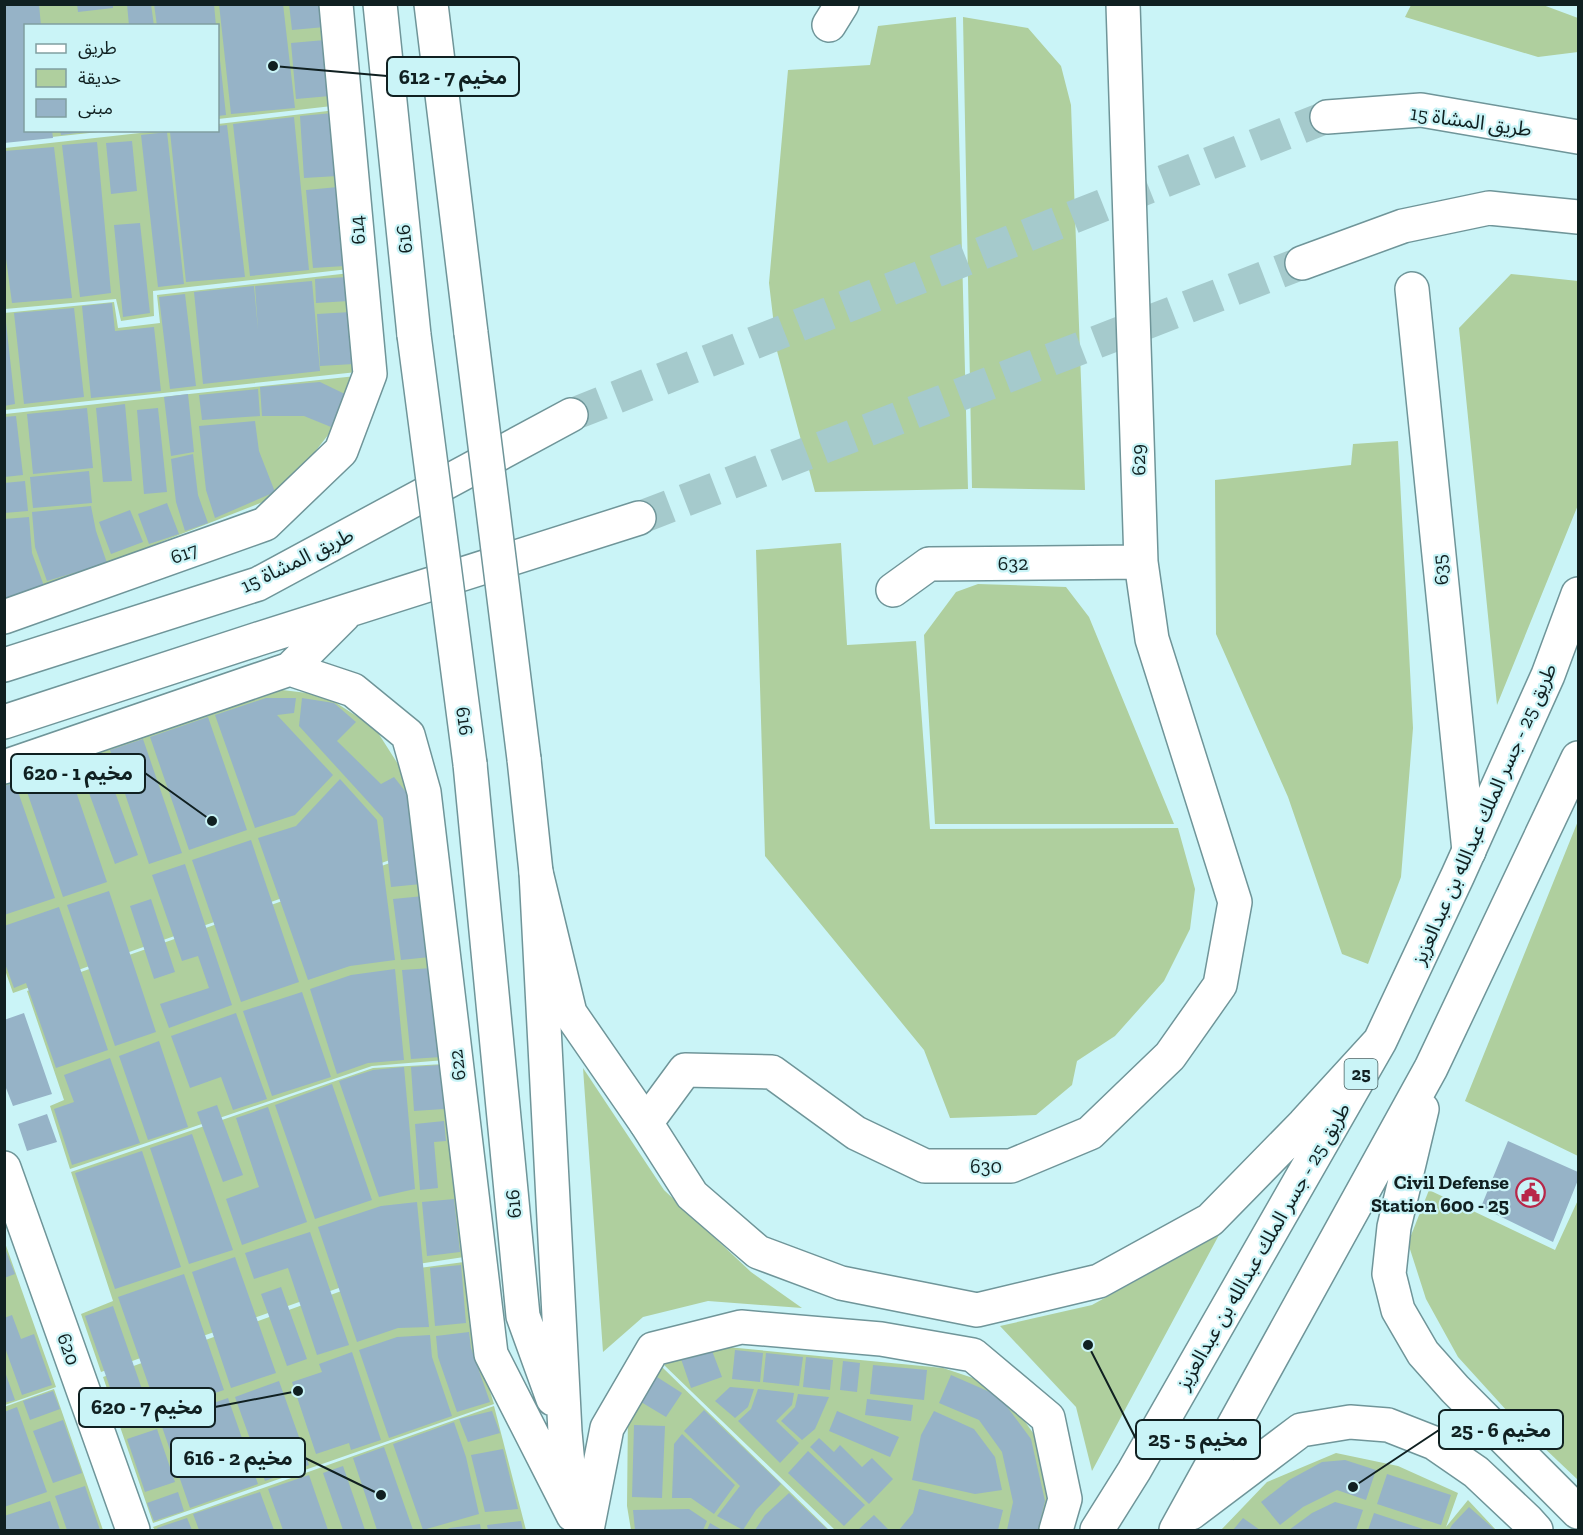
<svg xmlns="http://www.w3.org/2000/svg" width="1583" height="1535" viewBox="0 0 1583 1535" font-family="'Zilla Slab','Noto Sans Arabic',serif">
<style>
.green{fill:#afcf9e}
.building{fill:#96b3c7}
.lines{fill:none;stroke-linecap:round;stroke-linejoin:round}
.minor-tunnel{stroke:#a5cacc;stroke-width:33;stroke-dasharray:33 16;stroke-linecap:butt}
.minor-casing{stroke:#6f9599;stroke-width:36}
.major-casing{stroke:#6f9599;stroke-width:36}
.minor{stroke:#fff;stroke-width:33}
.major{stroke:#fff;stroke-width:33}
.minor-bridge-casing{stroke:#6f9599;stroke-width:36;stroke-linecap:butt}
.minor-bridge{stroke:#fff;stroke-width:33}
.labels{text-anchor:middle;dominant-baseline:central;stroke-width:4.5;stroke-linejoin:round;paint-order:stroke}
.shield{fill:#caf4f7;stroke:#486061;stroke-width:1.5}
.shield-label{font-size:18px;font-weight:bold;fill:#102021}
.street-label{font-size:20px;fill:#102021;stroke:#caf4f7}
.poi-label{font-size:20px;font-weight:bold;fill:#102021;stroke:#caf4f7;text-anchor:end}
.leader{fill:none;stroke:#102021;stroke-width:2}
.callout-dot{fill:#102021;stroke:#caf4f7;stroke-width:2}
.callout{fill:#caf4f7;stroke:#102021;stroke-width:2}
.callout-label{font-size:21px;text-anchor:middle;font-weight:bold;fill:#102021}
</style>
<rect width="100%" height="100%" fill="#caf4f7"/>
<path class="green" d="M4 5H323L332 106 218 119V26H26V130L108 131 5 142Z
M1411 5H1543L1578 18V52L1538 57 1405 17Z
M956 17 968 489 815 492 777 351 769 283 788 70 870 65 878 26Z
M963 17 1028 28 1061 66 1071 105 1085 490 972 488Z
M336 110 349 269 153 291 154 316 121 321 116 299 5 309V148L158 131 218 130V124Z
M350 273 357 372 5 410 4 313 114 302 118 328 160 323 157 295Z
M1511 274 1578 281V505L1497 705 1459 328Z
M356 376 332 430 281 495 5 603V414Z
M1398 441 1413 728 1401 877 1368 964 1342 954 1288 797 1216 634 1215 480 1351 465 1353 444Z
M841 543 847 645 916 641 930 829 1178 828 1195 889 1190 929 1164 981 1115 1036 1077 1061 1072 1085 1036 1115 950 1118 924 1050 765 856 756 550Z
M978 584 1066 587 1089 617 1174 824H935L924 635 956 592Z
M274 689 324 695 375 728 417 794 421 849 13 993 5 970V783Z
M1578 821V1156L1465 1101Z
M421 852 445 1060 372 1066 70 1169 50 1106 64 1100 27 991Z
M444 1064 464 1257 398 1267 101 1372 81 1314 113 1301 71 1172 373 1068Z
M583 1068 664 1190 751 1272 802 1308 708 1301 643 1317 603 1352Z
M1429 1190 1555 1250 1578 1200V1480L1518 1423 1458 1357 1426 1299 1408 1243Z
M1219 1235 1092 1471 1076 1407 1000 1326 1092 1305Z
M4 1240 56 1387 5 1405H4Z
M464 1262 470 1326 494 1404 153 1523 103 1377 397 1271Z
M698 1347H727L943 1368 1000 1387 1036 1437 1050 1497 1042 1530H835L664 1365Z
M662 1367 829 1530H631L627 1506 628 1411Z
M54 1389 103 1530H5L4 1407Z
M494 1406 526 1530H155L153 1527Z
M1336 1453 1398 1466 1458 1493 1446 1527 1468 1500 1496 1530H1221L1267 1482Z"/>
<path class="building" d="M4 4H39L41 26H26V130H52L53 138 4 143Z
M77 4H113V8L78 12Z
M127 4H151L154 26H129Z
M154 4H214L216 26H157Z
M219 4H283L295 108 231 114Z
M289 4H322L325 27 292 30Z
M325 40 330 96 296 99 291 43Z
M218 51H219L226 115 218 116Z
M333 113 338 176 304 178 300 116Z
M294 117 309 270 250 276 233 124Z
M227 125 245 277 186 282 170 132 218 130V126Z
M60 130H85V132L61 135Z
M167 132 184 284 158 287 141 135Z
M132 141 137 191 111 194 106 143Z
M97 142 111 293 80 297 62 145Z
M54 147 72 298 12 303 4 244V151Z
M338 187 345 266 313 268 306 190Z
M140 223 150 313 123 317 114 225Z
M347 277 349 301 316 303 315 279Z
M312 281 320 371 203 384 194 292 254 286 258 330 255 286Z
M185 294 196 386 170 389 159 297Z
M112 303 115 331 154 327 161 391 91 398 82 306Z
M74 308 84 397 24 404 14 313Z
M351 312 354 364 320 366 317 314Z
M6 322 15 404 4 406V323Z
M320 382 347 395 331 427 304 416H262L260 387Z
M258 389 260 416 202 420 199 395Z
M188 394 194 452 171 456 164 397Z
M125 404 132 481 103 482 96 408Z
M87 408 93 468 33 474 27 414Z
M158 408 167 492 144 494 137 410Z
M16 416 23 475 4 477V417Z
M255 421 259 451 275 492 215 518 206 490 199 426Z
M193 454 198 495 208 523 185 531 176 502 171 459Z
M89 471 92 503 33 508 30 477Z
M25 481 28 511 4 513V483Z
M167 503 179 534 149 544 138 514Z
M91 506 96 531 107 563 47 581 35 547 32 512Z
M130 510 143 542 111 554 99 522Z
M29 517 32 553 44 586 4 601V519Z
M266 698H296L294 713 277 715 333 775 295 815 255 828 215 715Z
M302 698 334 703 356 722 337 741 381 784 394 777 413 801 421 884 391 887 383 818 299 726Z
M208 717 247 830 189 850 150 737Z
M143 739 182 853 149 864 110 750Z
M67 765 107 882 63 897 23 780Z
M108 773 138 855 115 864 85 782Z
M340 779 377 820 395 960 350 966 308 980 258 838 296 826Z
M15 783 55 898 4 915V786Z
M251 840 299 982 241 1002 192 860Z
M185 864 232 1005 169 1028 160 1004 209 988 198 956 182 961 152 875Z
M109 891 156 1032 115 1046 67 905Z
M424 896 430 957 401 960 393 899Z
M151 899 175 972 154 979 130 906Z
M59 907 108 1050 56 1068 26 983 14 988 4 961V926Z
M432 968 441 1057 411 1059 402 970Z
M395 969 404 1060 368 1063 337 1074 310 989 351 975Z
M302 992 331 1077 272 1096 243 1011Z
M24 1013 52 1094 13 1106 4 1083V1020Z
M236 1013 267 1099 233 1110 221 1077 190 1088 171 1036Z
M159 1041 188 1127 148 1140 119 1056Z
M110 1058 140 1143 72 1165 54 1109 74 1102 64 1075Z
M440 1065 444 1109 414 1111 411 1067Z
M404 1067 415 1189 379 1197 339 1081 373 1070Z
M332 1084 372 1200 315 1219 275 1105Z
M217 1105 243 1175 223 1182 197 1112Z
M268 1107 307 1222 242 1245 226 1199 259 1187 236 1118Z
M47 1114 57 1142 27 1151 18 1124Z
M444 1121 446 1141 434 1142 438 1188 420 1190 415 1124Z
M192 1134 233 1250 189 1264 150 1148Z
M1508 1141 1578 1172V1180L1553 1242 1481 1207Z
M142 1151 181 1267 115 1289 75 1173Z
M454 1199 460 1252 427 1256 422 1202Z
M417 1202 429 1327 398 1328 357 1342 318 1227 381 1206Z
M310 1232 349 1345 317 1355 288 1268 254 1279 245 1253Z
M4 1246 15 1274 4 1278Z
M235 1257 276 1373 231 1388 192 1272Z
M461 1265 466 1323 435 1326 430 1268Z
M184 1274 224 1390 158 1412 118 1297Z
M281 1287 307 1359 287 1366 261 1294Z
M113 1306 151 1415 123 1425 85 1316Z
M12 1315 21 1339 34 1334 52 1385 22 1395 4 1345V1318Z
M469 1332 471 1348 490 1402 457 1412 438 1357 436 1336Z
M430 1335 432 1357 452 1416 389 1438 359 1350 397 1337Z
M711 1348 722 1377 691 1388 681 1359Z
M735 1350 763 1353 760 1382 732 1379Z
M352 1352 381 1440 351 1450 349 1443 316 1454 292 1382 322 1372 319 1364Z
M766 1353 803 1357 799 1386 763 1382Z
M806 1357 833 1360 830 1390 803 1387Z
M843 1361 860 1363 857 1392 840 1390Z
M873 1365 927 1370 924 1400 870 1394Z
M4 1369 15 1400 4 1403Z
M951 1375 999 1396 1031 1439 1045 1501 1038 1530H1007L1013 1502 1002 1452 979 1420 939 1403Z
M657 1377 682 1393 666 1417 641 1402Z
M279 1381 309 1465 265 1481 235 1397Z
M730 1387 754 1389 748 1407 735 1418 715 1401Z
M758 1389 794 1393 792 1405 776 1421 799 1443 780 1463 738 1421 751 1409Z
M53 1391 60 1409 30 1420 23 1401Z
M798 1394 829 1397 815 1429 802 1440 781 1421 795 1407Z
M228 1398 258 1484 190 1508 160 1421Z
M867 1399 913 1405 911 1421 865 1415Z
M17 1407 47 1492 4 1507V1412Z
M704 1410 781 1484 756 1510 743 1530 717 1516 740 1486 684 1431Z
M492 1411 500 1433 468 1442 459 1419Z
M837 1411 899 1437 890 1457 829 1431Z
M934 1411 974 1429 995 1457 1002 1490 975 1494 912 1480 921 1435Z
M63 1420 82 1473 53 1483 33 1431Z
M454 1422 466 1457 479 1514 423 1530 393 1444Z
M634 1425 665 1426 662 1498 632 1497Z
M157 1429 175 1482 145 1492 127 1439Z
M682 1434 735 1485 714 1514 691 1498H672L674 1444Z
M819 1438 834 1452 840 1445 862 1467 872 1458 893 1479 869 1504 810 1447Z
M384 1447 413 1530H377L353 1458Z
M503 1449 518 1509 485 1512 471 1455Z
M808 1451 865 1505 844 1526 788 1473Z
M1345 1460 1376 1470 1366 1500 1337 1490 1303 1507 1280 1525 1261 1502 1289 1480 1322 1462Z
M343 1466 365 1530H343L323 1473Z
M1387 1474 1451 1495 1441 1525 1377 1504Z
M309 1475 328 1530H283L268 1489Z
M85 1486 100 1530H67L55 1496Z
M919 1489 1003 1510 998 1530H899L913 1513Z
M178 1492 184 1511 154 1521 147 1503Z
M260 1492 274 1530H199L193 1514Z
M789 1493 828 1530H755L765 1515Z
M50 1501 60 1530H4V1516Z
M1335 1502 1363 1510 1356 1530H1289L1312 1513Z
M1469 1507 1494 1529 1492 1530H1449L1452 1525Z
M689 1509 707 1521 703 1530H635L633 1510Z
M1374 1513 1426 1530H1368Z
M874 1515 889 1530H858Z
M187 1518 192 1530H158L157 1528Z
M1243 1518 1260 1530H1233Z
M521 1521 523 1530H488L487 1525Z
M710 1523 722 1530H707Z
M480 1524 481 1530H445L450 1528Z"/>
<g class="lines">
<path class="minor-tunnel" d="M571 415 1327 117
M639 518 1302 263"/>
<defs>
<path id="minor" d="M380 4 414 335
M431 4 471 333
M829 25 842 4
M1327 117 1421 110 1578 137
M1302 263 1403 226 1489 208 1578 217
M1412 289 1469 851
M893 590 929 564 1141 562
M4 617 265 524 341 451 370 374 336 4
M4 665 258 584 571 415
M290 669 353 690 408 735 424 792 491 1354 573 1515
M4 722 258 639 639 518
M524 759 536 872 565 1432 571 1497
M470 764 523 1316 553 1399
M4 767 290 669 344 615
M646 1123 685 1070 772 1072 856 1133 925 1166H1011L1090 1133 1170 1056 1220 985 1235 902 1152 639 1141 562 1123 4
M4 1168 133 1530"/>
<path id="major" d="M536 872 570 1013 646 1123 692 1195 758 1252 841 1283 977 1310 1099 1281 1210 1220 1304 1124 1380 1041
M1422 1109 1394 1227 1389 1274 1398 1310 1423 1353 1455 1389 1578 1512
M1191 1513 1301 1430 1350 1422 1388 1425 1434 1443 1476 1472 1527 1520 1536 1530
M587 1530 607 1428 653 1349 741 1327 881 1339 973 1355 1048 1418 1065 1499 1056 1530
M1097 1530 1134 1471 1380 1041 1458 875 1548 675 1578 594
M1176 1530 1431 1068 1578 758"/>
</defs>
<use href="#minor" class="minor-casing"/>
<use href="#major" class="major-casing"/>
<use href="#minor" class="minor"/>
<use href="#major" class="major"/>
<defs>
<path id="minor-bridge" d="M471 333 524 759
M414 335 470 764"/>
</defs>
<use href="#minor-bridge" class="minor-bridge-casing"/>
<use href="#minor-bridge" class="minor-bridge"/>
</g>
<defs>
<symbol id="civic-ring" viewBox="-11 -11 22 22"><circle r="9.5" fill="#caf4f7" stroke="#b82749" stroke-width="1.5"/><path d="M-.6-6.5H3V-4.5H.6V-3L4-1V1h2V6H-6V1h2V-1L-.6-3ZM-1.2 2.5V6h2.4V2.5Z" fill="#b82749"/></symbol>
</defs>
<g fill-rule="evenodd">
<use href="#civic-ring" x="1514" y="1176" width="33" height="33"/>
</g>
<g class="labels">
<rect class="shield" x="1344.5" y="1059" width="33" height="30" rx="4.5"/>
<g class="shield-label">
<text x="1361" y="1074">25</text>
</g>
<g class="street-label">
<text transform="translate(1471 121) rotate(8)">طريق المشاة 15</text>
<text transform="translate(357 230) rotate(-95)">614</text>
<text transform="translate(404 239) rotate(-96)">616</text>
<text transform="translate(1138 460) rotate(-92)">629</text>
<text transform="translate(184 553) rotate(-20)">617</text>
<text transform="translate(297 560) rotate(-26)">طريق المشاة 15</text>
<text transform="translate(1013 563) rotate(-1)">632</text>
<text transform="translate(1440 570) rotate(-96)">635</text>
<text transform="translate(465 721) rotate(82)">616</text>
<text transform="translate(1484 814) rotate(-66)">طريق 25 - جسر الملك عبدالله بن عبدالعزيز</text>
<text transform="translate(457 1065) rotate(-97)">622</text>
<text x="986" y="1166">630</text>
<text transform="translate(513 1204) rotate(-95)">616</text>
<text transform="translate(1263 1246) rotate(-60)">طريق 25 - جسر الملك عبدالله بن عبدالعزيز</text>
<text transform="translate(69 1349) rotate(71)">620</text>
</g>
<g class="poi-label">
<text x="1509" y="1182">Civil Defense<tspan x="1509" dy="23">Station 600 - 25</tspan></text>
</g>
</g>
<path class="leader" d="M273 66L387 76M212 821L145 773M298 1391L215 1407M1353 1487L1439 1430M1088 1345L1136 1439M381 1495L305 1458"/>
<g class="callout-dot">
<circle cx="273" cy="66" r="6"/>
<circle cx="212" cy="821" r="6"/>
<circle cx="298" cy="1391" r="6"/>
<circle cx="1353" cy="1487" r="6"/>
<circle cx="1088" cy="1345" r="6"/>
<circle cx="381" cy="1495" r="6"/>
</g>
<g class="callout">
<rect x="387" y="57" width="132" height="39" rx="6"/>
<rect x="11" y="754" width="134" height="39" rx="6"/>
<rect x="79" y="1388" width="136" height="39" rx="6"/>
<rect x="1439" y="1410" width="124" height="39" rx="6"/>
<rect x="1136" y="1420" width="124" height="39" rx="6"/>
<rect x="171" y="1438" width="134" height="39" rx="6"/>
</g>
<g class="callout-label">
<text x="453" y="84">مخيم 7 - 612</text>
<text x="78" y="780">مخيم 1 - 620</text>
<text x="147" y="1414">مخيم 7 - 620</text>
<text x="1501" y="1437">مخيم 6 - 25</text>
<text x="1198" y="1446">مخيم 5 - 25</text>
<text x="238" y="1465">مخيم 2 - 616</text>
</g>
<rect width="1583" height="1535" fill="none" stroke="#102021" stroke-width="12"/>
<rect x="24" y="24" width="195" height="108" fill="#caf4f7" stroke="#809fa1" stroke-width="1.5"/>
<rect x="36" y="44" width="30" height="9" fill="#ffffff" stroke="#809fa1" stroke-width="1.5"/>
<text x="78" y="54" font-size="18" fill="#102021">طريق</text>
<rect x="36" y="69" width="30" height="18" fill="#afcf9e" stroke="#809fa1" stroke-width="1.5"/>
<text x="78" y="84" font-size="18" fill="#102021">حديقة</text>
<rect x="36" y="99" width="30" height="18" fill="#96b3c7" stroke="#809fa1" stroke-width="1.5"/>
<text x="78" y="114" font-size="18" fill="#102021">مبنى</text>
</svg>
